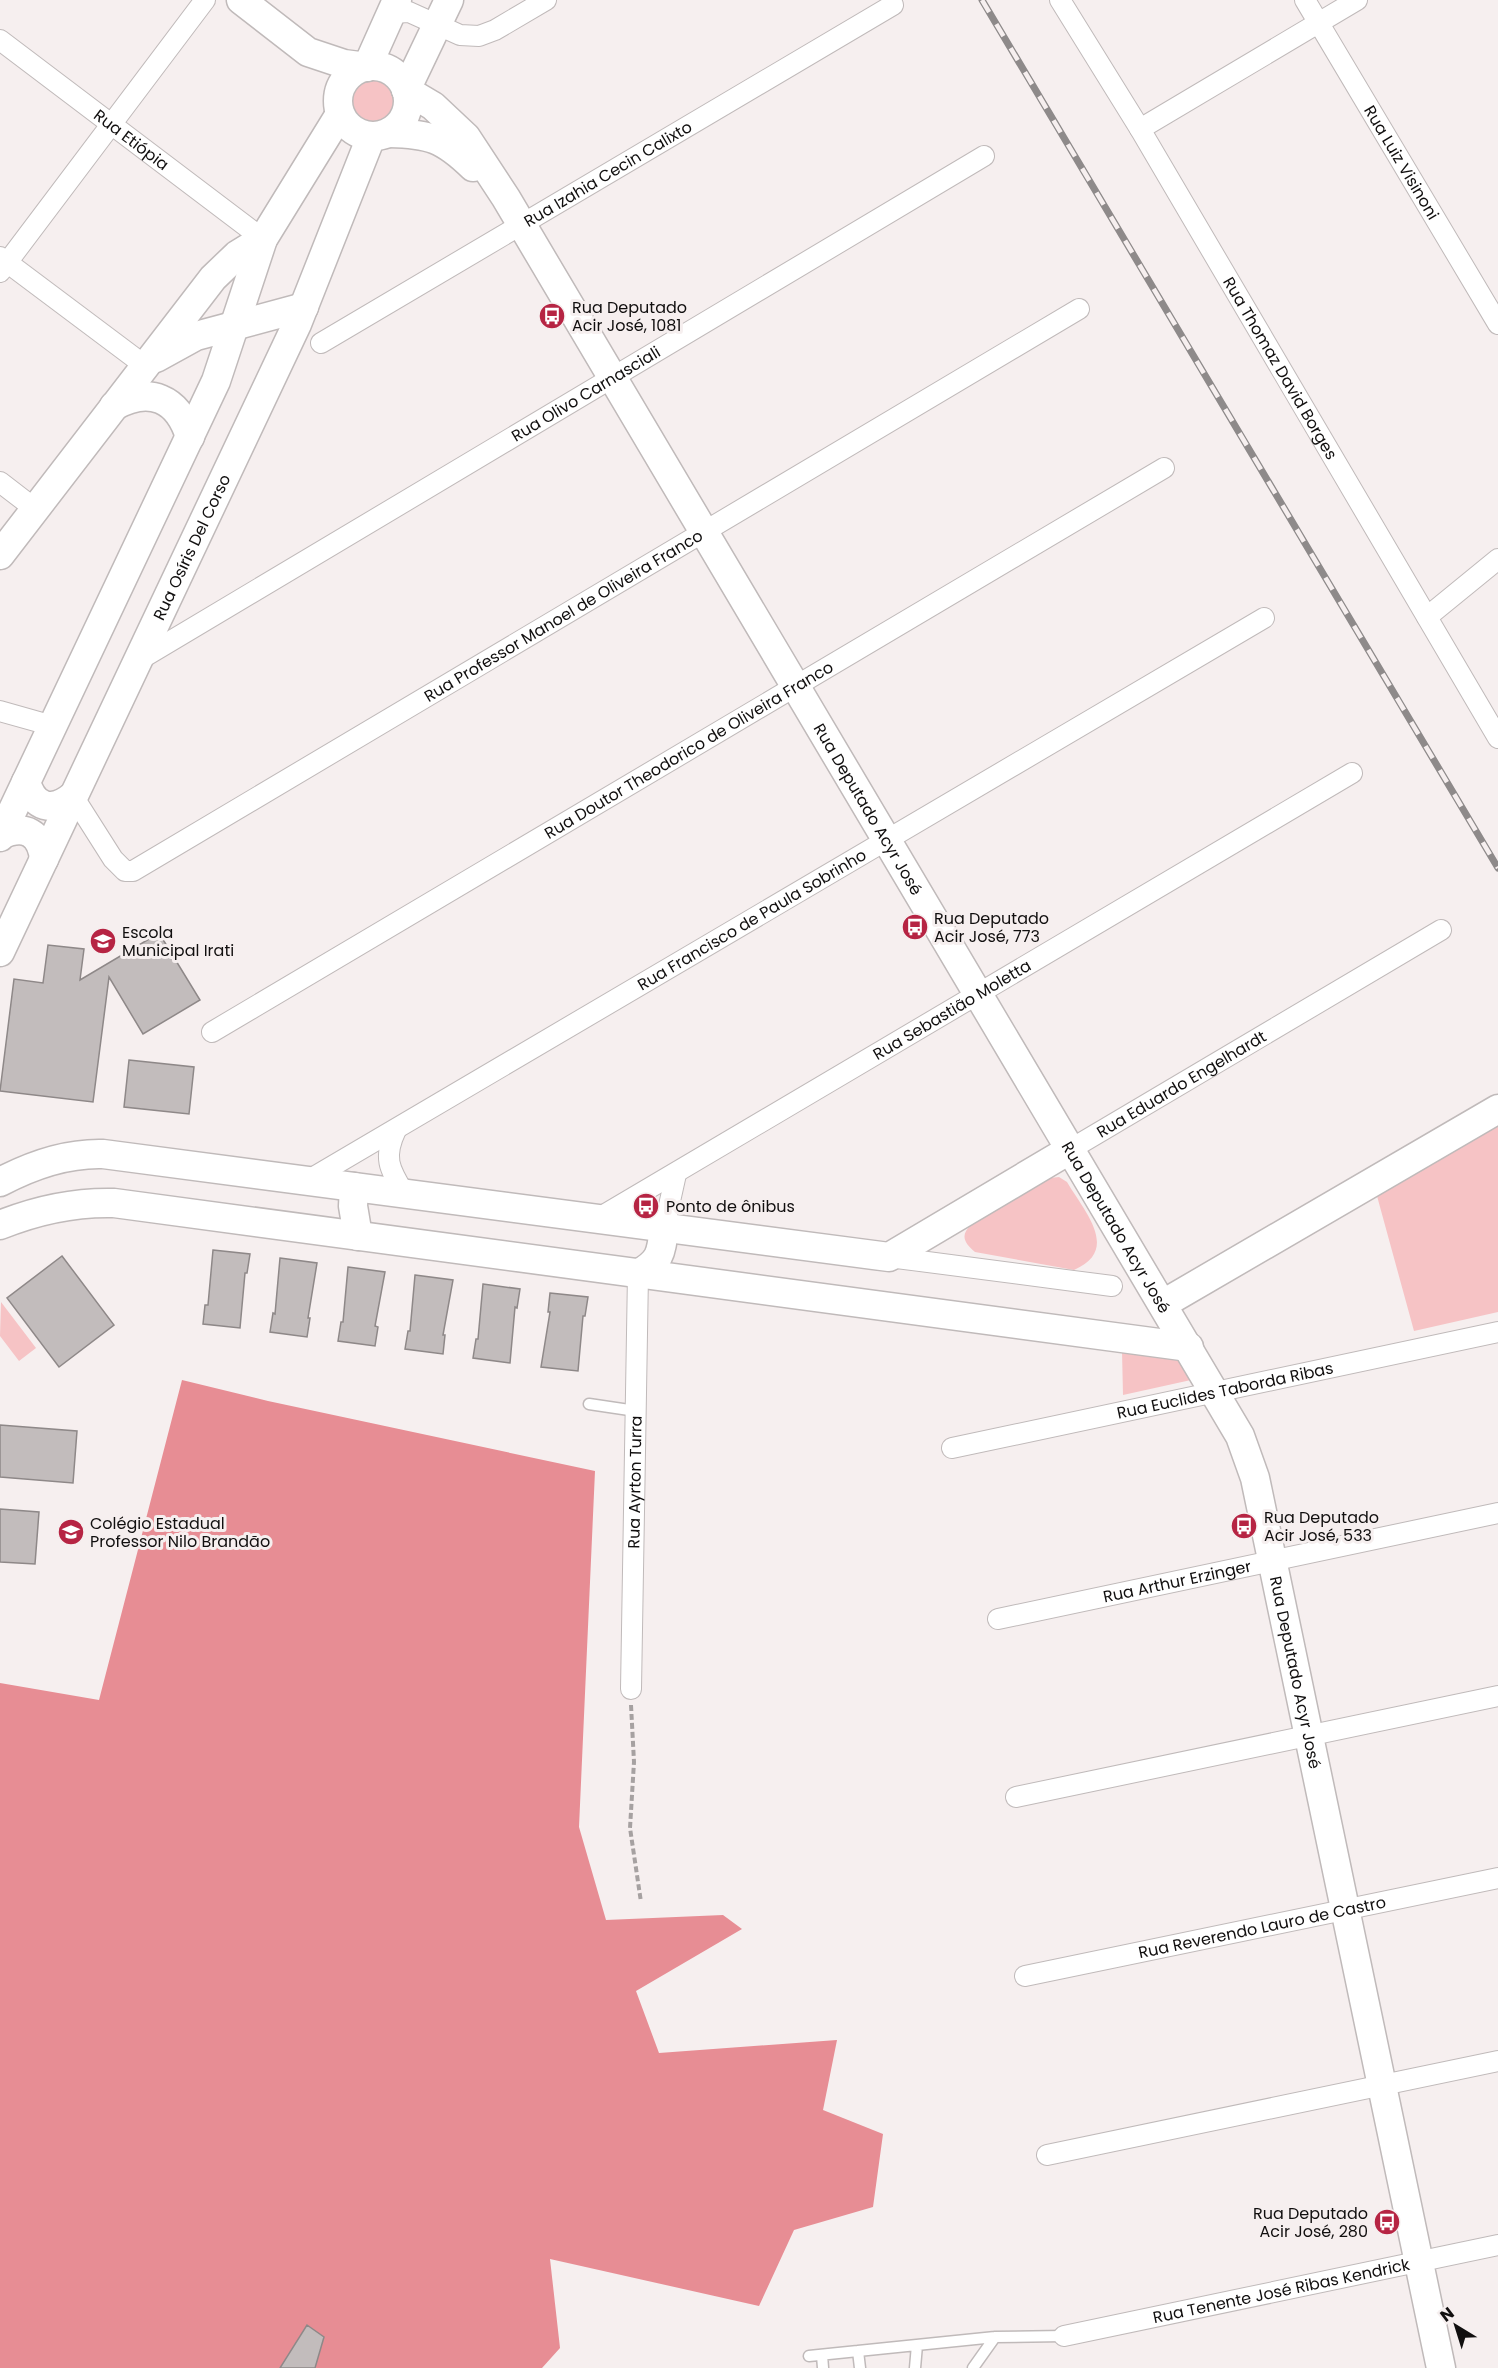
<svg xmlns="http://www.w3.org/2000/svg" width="1498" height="2368" viewBox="0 0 1498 2368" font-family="Poppins,sans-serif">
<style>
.green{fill:#f6c3c5}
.forest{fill:#e78d94}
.building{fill:#c2bcbc;stroke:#8e8888;stroke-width:1.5}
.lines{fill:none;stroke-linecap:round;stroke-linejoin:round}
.lane-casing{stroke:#c0baba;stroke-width:13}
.street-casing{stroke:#c0baba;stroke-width:22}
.secondary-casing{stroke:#c0baba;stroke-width:31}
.path{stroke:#a6a1a1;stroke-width:4;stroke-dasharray:6 3;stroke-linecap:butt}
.lane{stroke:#fff;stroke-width:10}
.street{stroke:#fff;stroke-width:20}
.secondary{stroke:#fff;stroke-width:28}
.rail-casing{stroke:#8e8a8a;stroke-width:7}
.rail{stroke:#f6efef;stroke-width:4.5;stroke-dasharray:14;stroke-linecap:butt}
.labels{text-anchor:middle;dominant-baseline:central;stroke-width:6;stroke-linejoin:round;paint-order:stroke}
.street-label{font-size:16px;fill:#110f0f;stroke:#f6efef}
.poi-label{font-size:16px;fill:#110f0f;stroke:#f6efef;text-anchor:start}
</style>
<rect width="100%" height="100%" fill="#f6efef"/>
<path class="green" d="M343 101a30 30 0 1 1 60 0a30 30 0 1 1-60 0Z
M1498 1124V1312L1414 1331 1377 1196Z
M1059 1177 1067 1182C1084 1211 1121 1250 1074 1270L975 1252C964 1243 960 1235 971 1225L1050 1178Z
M1 1302 36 1348 19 1361 0 1336Z
M1122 1351 1177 1357 1191 1380 1123 1395Z"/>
<path class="forest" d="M182 1380 268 1401 595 1471 579 1827 606 1920 723 1915 742 1929 636 1991 659 2053 837 2040 823 2110 883 2134 873 2207 794 2230 759 2306 550 2259 560 2348 542 2368H0V1683L99 1700Z"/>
<path class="building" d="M159 933 200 1000 143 1034 109 977 93 1102 0 1091 14 979 43 983 48 945 84 949 80 980Z
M129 1060 194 1067 189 1114 124 1107Z
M213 1250 250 1254 247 1273H245L240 1328 203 1324 205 1305H208Z
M62 1256 114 1325 59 1367 7 1298Z
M280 1258 317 1263 308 1318H310L307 1337 270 1332 273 1313 275 1314Z
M348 1267 385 1272 375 1326 378 1327 375 1346 338 1341 341 1322H343Z
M415 1275 453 1280 443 1335H445L443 1354 405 1349 408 1331H410Z
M483 1284 520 1289 517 1308 515 1307 510 1363 473 1358 476 1339H478Z
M550 1293 588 1297 585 1316H583L578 1371 541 1367 550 1312H548Z
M0 1425 77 1431 73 1483 0 1477Z
M0 1509 39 1512 35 1564 0 1562Z
M307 2325 324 2337 315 2368H280Z"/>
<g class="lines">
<defs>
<path id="lane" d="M589 1404 636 1411
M858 2351 860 2368
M822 2355 823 2368
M809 2356 995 2337 1064 2336
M915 2368 917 2345
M973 2368 995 2337"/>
<g id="street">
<path id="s1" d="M1060 0 1140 129 1498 738"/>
<path id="s2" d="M1305 0 1498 324"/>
<path d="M391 13 409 12 460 35 479 36 495 30 546 0"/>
<path id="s3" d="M0 40 263 239"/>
<path d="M1140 129 1357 0"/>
<path d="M0 257 144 365"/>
<path d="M0 272 205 0"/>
<path id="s4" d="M321 343 893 5"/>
<path d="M0 482 35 509"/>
<path d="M1427 617 1498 559"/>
<path id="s5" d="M139 660 984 156"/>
<path d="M0 711 53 726"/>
<path id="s6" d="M73 796 113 859 125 871H133L1079 309"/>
<path id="s7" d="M212 1032 1164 468"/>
<path d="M396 1130C383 1157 389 1169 404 1193"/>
<path id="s8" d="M1071 1149 1441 930"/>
<path id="s9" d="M307 1181 1264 618"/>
<path id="s10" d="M597 1219 1352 773"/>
<path d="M664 1228 676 1174"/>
<path d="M889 1257 1112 1286"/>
<path id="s11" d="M952 1448 1498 1332"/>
<path id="s12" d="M998 1619 1498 1513"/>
<path id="s13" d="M631 1689 638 1274"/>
<path d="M1016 1797 1498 1696"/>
<path id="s14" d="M1025 1976 1498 1878"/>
<path d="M1047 2155 1498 2061"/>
<path id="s15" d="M1064 2336 1498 2245"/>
</g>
<g id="secondary">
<path d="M241 0 308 52 344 64 367 67"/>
<circle cx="373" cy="101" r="35"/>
<path d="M367 67 397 0"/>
<path id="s16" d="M406 90 433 106 466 137 506 198 1240 1436 1255 1478 1441 2368"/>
<path d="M406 90 449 0"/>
<path d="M389 133C430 134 443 138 473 167"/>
<path d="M156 358 196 336 304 307"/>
<path d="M114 406C150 386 178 398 190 437"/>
<path d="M0 555 213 278 237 255 263 239"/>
<path d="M26 782C34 808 52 813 73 796"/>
<path d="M1 835C25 824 41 833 44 859"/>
<path d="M0 837 216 381 263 239 340 114"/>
<path id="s17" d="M0 952 297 324 371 137"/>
<path d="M0 1182C32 1165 66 1153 103 1154L889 1257 1071 1149"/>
<path d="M354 1187 353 1206 358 1236"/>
<path d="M0 1225C37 1210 74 1202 114 1203L1189 1347"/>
<path d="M638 1274C661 1261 661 1253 664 1228"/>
<path d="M1163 1304 1498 1109"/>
</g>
</defs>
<use href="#lane" class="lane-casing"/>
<use href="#street" class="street-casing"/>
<use href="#secondary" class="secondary-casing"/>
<path class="path" d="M631 1705 634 1762 630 1828 641 1902"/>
<use href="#lane" class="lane"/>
<use href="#street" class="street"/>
<use href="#secondary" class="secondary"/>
<defs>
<path id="rail" d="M982 0 1498 868"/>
</defs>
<use href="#rail" class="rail-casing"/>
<use href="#rail" class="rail"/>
</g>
<defs>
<symbol id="bus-disc" viewBox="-11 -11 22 22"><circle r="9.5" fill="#b62443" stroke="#f6efef"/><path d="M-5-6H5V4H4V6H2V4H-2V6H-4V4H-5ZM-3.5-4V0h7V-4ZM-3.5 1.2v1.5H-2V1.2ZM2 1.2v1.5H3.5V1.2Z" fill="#fff"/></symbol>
<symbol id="school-disc" viewBox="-11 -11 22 22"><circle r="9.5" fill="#b62443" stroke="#f6efef"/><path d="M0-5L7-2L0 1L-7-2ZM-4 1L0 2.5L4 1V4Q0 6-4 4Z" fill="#fff"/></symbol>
</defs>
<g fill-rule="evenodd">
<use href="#bus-disc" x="537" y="301" width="30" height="30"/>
<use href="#bus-disc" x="900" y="912" width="30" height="30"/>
<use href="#school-disc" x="88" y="926" width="30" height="30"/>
<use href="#bus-disc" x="631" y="1191" width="30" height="30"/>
<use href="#bus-disc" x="1229" y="1511" width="30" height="30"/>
<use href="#school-disc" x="56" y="1517" width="30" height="30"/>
<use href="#bus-disc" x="1372" y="2207" width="30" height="30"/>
</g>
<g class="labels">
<g class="street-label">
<text stroke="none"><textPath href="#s3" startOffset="165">Rua Etiópia</textPath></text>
<text stroke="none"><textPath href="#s2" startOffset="189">Rua Luiz Visinoni</textPath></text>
<text stroke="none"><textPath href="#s4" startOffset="333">Rua Izahia Cecin Calixto</textPath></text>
<text stroke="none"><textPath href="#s1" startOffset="429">Rua Thomaz David Borges</textPath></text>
<text stroke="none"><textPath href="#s5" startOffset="520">Rua Olivo Carnasciali</textPath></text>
<text stroke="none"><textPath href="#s17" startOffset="448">Rua Osíris Del Corso</textPath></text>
<text stroke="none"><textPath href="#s6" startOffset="600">Rua Professor Manoel de Oliveira Franco</textPath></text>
<text stroke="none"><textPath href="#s7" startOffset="554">Rua Doutor Theodorico de Oliveira Franco</textPath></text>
<text stroke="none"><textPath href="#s16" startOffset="860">Rua Deputado Acyr José</textPath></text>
<text stroke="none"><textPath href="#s9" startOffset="516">Rua Francisco de Paula Sobrinho</textPath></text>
<text stroke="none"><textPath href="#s10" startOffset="412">Rua Sebastião Moletta</textPath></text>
<text stroke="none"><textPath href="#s8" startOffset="128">Rua Eduardo Engelhardt</textPath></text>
<text stroke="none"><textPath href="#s16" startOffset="1346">Rua Deputado Acyr José</textPath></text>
<text stroke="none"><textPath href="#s11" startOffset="279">Rua Euclides Taborda Ribas</textPath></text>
<text stroke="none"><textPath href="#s13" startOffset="207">Rua Ayrton Turra</textPath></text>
<text stroke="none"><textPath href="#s12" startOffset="183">Rua Arthur Erzinger</textPath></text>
<text stroke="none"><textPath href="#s16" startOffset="1832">Rua Deputado Acyr José</textPath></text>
<text stroke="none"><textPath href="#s14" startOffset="242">Rua Reverendo Lauro de Castro</textPath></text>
<text stroke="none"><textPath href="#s15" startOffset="222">Rua Tenente José Ribas Kendrick</textPath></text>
</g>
<g class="poi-label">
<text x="572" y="307">Rua Deputado<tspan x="572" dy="18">Acir José, 1081</tspan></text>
<text x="934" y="918">Rua Deputado<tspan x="934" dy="18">Acir José, 773</tspan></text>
<text x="122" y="932">Escola<tspan x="122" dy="18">Municipal Irati</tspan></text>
<text x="666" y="1206">Ponto de ônibus</text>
<text x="1264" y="1517">Rua Deputado<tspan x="1264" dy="18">Acir José, 533</tspan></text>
<text x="90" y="1523">Colégio Estadual<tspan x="90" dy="18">Professor Nilo Brandão</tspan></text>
<text x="1368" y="2213" text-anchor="end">Rua Deputado<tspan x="1368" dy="18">Acir José, 280</tspan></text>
</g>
</g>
<g transform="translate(1456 2326) rotate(322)" stroke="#f6efef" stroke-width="4.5" paint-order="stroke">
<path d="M0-4.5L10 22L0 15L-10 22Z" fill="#110f0f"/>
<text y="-9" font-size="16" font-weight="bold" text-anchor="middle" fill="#110f0f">N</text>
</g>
</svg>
